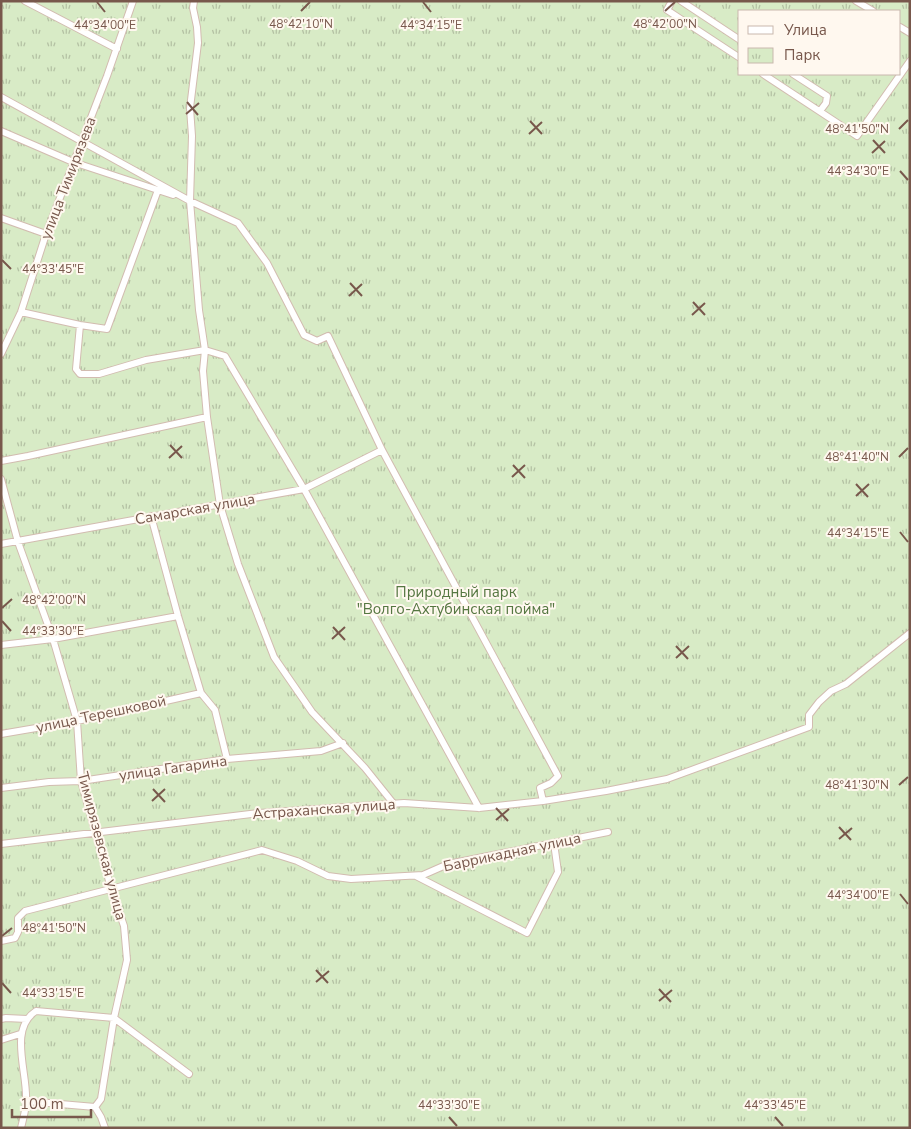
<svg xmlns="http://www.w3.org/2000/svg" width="911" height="1129" viewBox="0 0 911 1129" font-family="'Nunito Sans',sans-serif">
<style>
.park{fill:url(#park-tufts);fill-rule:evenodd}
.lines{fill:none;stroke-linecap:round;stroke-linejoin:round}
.minor-casing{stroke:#d2bcb0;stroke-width:8}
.minor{stroke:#fff;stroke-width:6}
.ticks{fill:none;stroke:#78584c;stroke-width:2}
.labels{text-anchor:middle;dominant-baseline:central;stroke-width:4;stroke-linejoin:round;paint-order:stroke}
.street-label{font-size:15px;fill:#78584c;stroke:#fff8ef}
.park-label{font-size:15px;fill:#557741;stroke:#fff8ef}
.ticks-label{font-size:12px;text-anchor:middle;fill:#78584c;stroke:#fff8ef;stroke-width:4;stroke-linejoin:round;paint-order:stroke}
</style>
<defs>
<pattern id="park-tufts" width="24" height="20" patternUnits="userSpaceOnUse" patternTransform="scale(1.25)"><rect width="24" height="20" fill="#d8ebc6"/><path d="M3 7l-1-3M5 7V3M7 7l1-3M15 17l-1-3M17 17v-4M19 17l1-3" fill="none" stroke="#b4c1a3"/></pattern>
</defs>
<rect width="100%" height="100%" fill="#fdf3e9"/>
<path class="park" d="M1 1H910V1128H1ZM740 11H900V74H740Z"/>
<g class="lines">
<defs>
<path id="minor" d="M25 1 117 49
M194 1 193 8 197 27 198 43 190 108 192 136 190 201 199 310 205 350 203 371 207 417 220 505 238 564 274 657 312 712 365 768 393 803
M672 1 667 10 740 58
M681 1 740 40
M856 1 873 11
M900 27 910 33
M763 74 857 136 910 61
M793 74 827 96 826 103 820 111
M1 97 190 201 238 223 267 263 304 335 317 341 328 336 382 450 558 776 551 783 540 788 543 801
M1 131 73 162 173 195
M1 218 46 234
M21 312 80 325 107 329 158 190
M80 325 76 369 80 374H99L146 360 205 350 225 356 304 489 479 808
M1 354 21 312 46 234 107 76 133 1
M1 461 28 456 207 417
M1 479 18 542 53 639 77 721 81 781 111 888 124 926 127 960 114 1018 101 1099 95 1107 101 1117 105 1128
M151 516 178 616 201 693 215 710 227 759
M1 544 304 489 382 450
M1 645 53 639 178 616
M1 734 77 721 201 693
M1 788 49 782 81 781 227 759 321 751 343 743
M1 844 259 813 404 803 479 808 543 801 606 791 667 779 809 727V715L819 702 831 691 846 684 910 633
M416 876 527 933 558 872 554 843
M1 941 15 938 18 932V918L25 911 262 850 297 861 328 876 351 879 423 875 448 864 608 832
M1 1019 6 1018 27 1019
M1 1040 20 1034
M26 1101 95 1107
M21 1128C23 1119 26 1110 26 1101 28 1073 8 1029 36 1011L114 1018 189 1074"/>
</defs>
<use href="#minor" class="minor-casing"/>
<use href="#minor" class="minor"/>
</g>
<path class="ticks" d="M97 2 105 12M423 2 431 12M301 11 310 2M665 11 675 2M187 102 198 115M186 114 199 103M530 121 542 134M899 129 908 120M529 134 542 122M873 140 885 153M872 153 885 141M900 171 908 180M2 260 11 269M350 283 362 296M349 296 362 284M693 302 705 315M692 315 705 303M170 445 182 458M899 457 908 448M169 458 182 446M513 465 525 478M512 477 525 465M856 484 868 497M856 496 869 484M900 532 908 542M2 608 12 599M2 621 11 631M333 627 345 640M332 639 345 627M676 646 688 659M676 658 689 646M899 785 908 777M153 789 165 802M152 801 165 789M496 808 508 821M496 820 509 809M839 827 851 840M839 839 852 828M900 894 908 904M2 936 12 928M316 970 328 983M316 982 329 971M2 983 11 993M659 989 671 1002M659 1001 672 990M449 1117 457 1126M775 1117 783 1126"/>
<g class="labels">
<g class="street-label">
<text transform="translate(68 178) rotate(-69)">улица Тимирязева</text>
<text transform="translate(195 509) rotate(-10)">Самарская улица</text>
<text transform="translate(101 714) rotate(-12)">улица Терешковой</text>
<text transform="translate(173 768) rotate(-8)">улица Гагарина</text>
<text transform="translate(324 809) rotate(-4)">Астраханская улица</text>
<text transform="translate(102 846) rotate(75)">Тимирязевская улица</text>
<text transform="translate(512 852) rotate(-12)">Баррикадная улица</text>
</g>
<g class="park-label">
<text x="456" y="592">Природный парк<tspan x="456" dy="17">"Волго-Ахтубинская пойма"</tspan></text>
</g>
</g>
<g class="ticks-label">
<text x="301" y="28">48°42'10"N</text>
<text x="665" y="28">48°42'00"N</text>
<text x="105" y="29">44°34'00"E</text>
<text x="431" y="29">44°34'15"E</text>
<text x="857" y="133">48°41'50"N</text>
<text x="858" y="175">44°34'30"E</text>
<text x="53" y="273">44°33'45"E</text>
<text x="857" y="461">48°41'40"N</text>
<text x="858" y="537">44°34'15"E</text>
<text x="54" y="604">48°42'00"N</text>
<text x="53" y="635">44°33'30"E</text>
<text x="857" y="789">48°41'30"N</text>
<text x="858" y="899">44°34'00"E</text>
<text x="54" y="932">48°41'50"N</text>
<text x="53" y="997">44°33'15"E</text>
<text x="449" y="1109">44°33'30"E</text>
<text x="775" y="1109">44°33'45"E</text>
</g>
<rect width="911" height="1129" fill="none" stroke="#78584c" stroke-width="5"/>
<rect x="738" y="10" width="162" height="65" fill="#fff8ef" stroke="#c9b8ae"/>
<rect x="748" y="26" width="25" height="8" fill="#ffffff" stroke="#c9b8ae"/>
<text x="784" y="35" font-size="15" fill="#78584c">Улица</text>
<rect x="748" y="48" width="25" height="15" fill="url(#park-tufts)" stroke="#c9b8ae"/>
<text x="784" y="60" font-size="15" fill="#78584c">Парк</text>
<path d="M12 1109v8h79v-8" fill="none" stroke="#78584c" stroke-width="2.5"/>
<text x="20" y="1109" font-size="15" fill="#78584c" stroke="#fff8ef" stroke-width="4" paint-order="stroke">100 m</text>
</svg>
